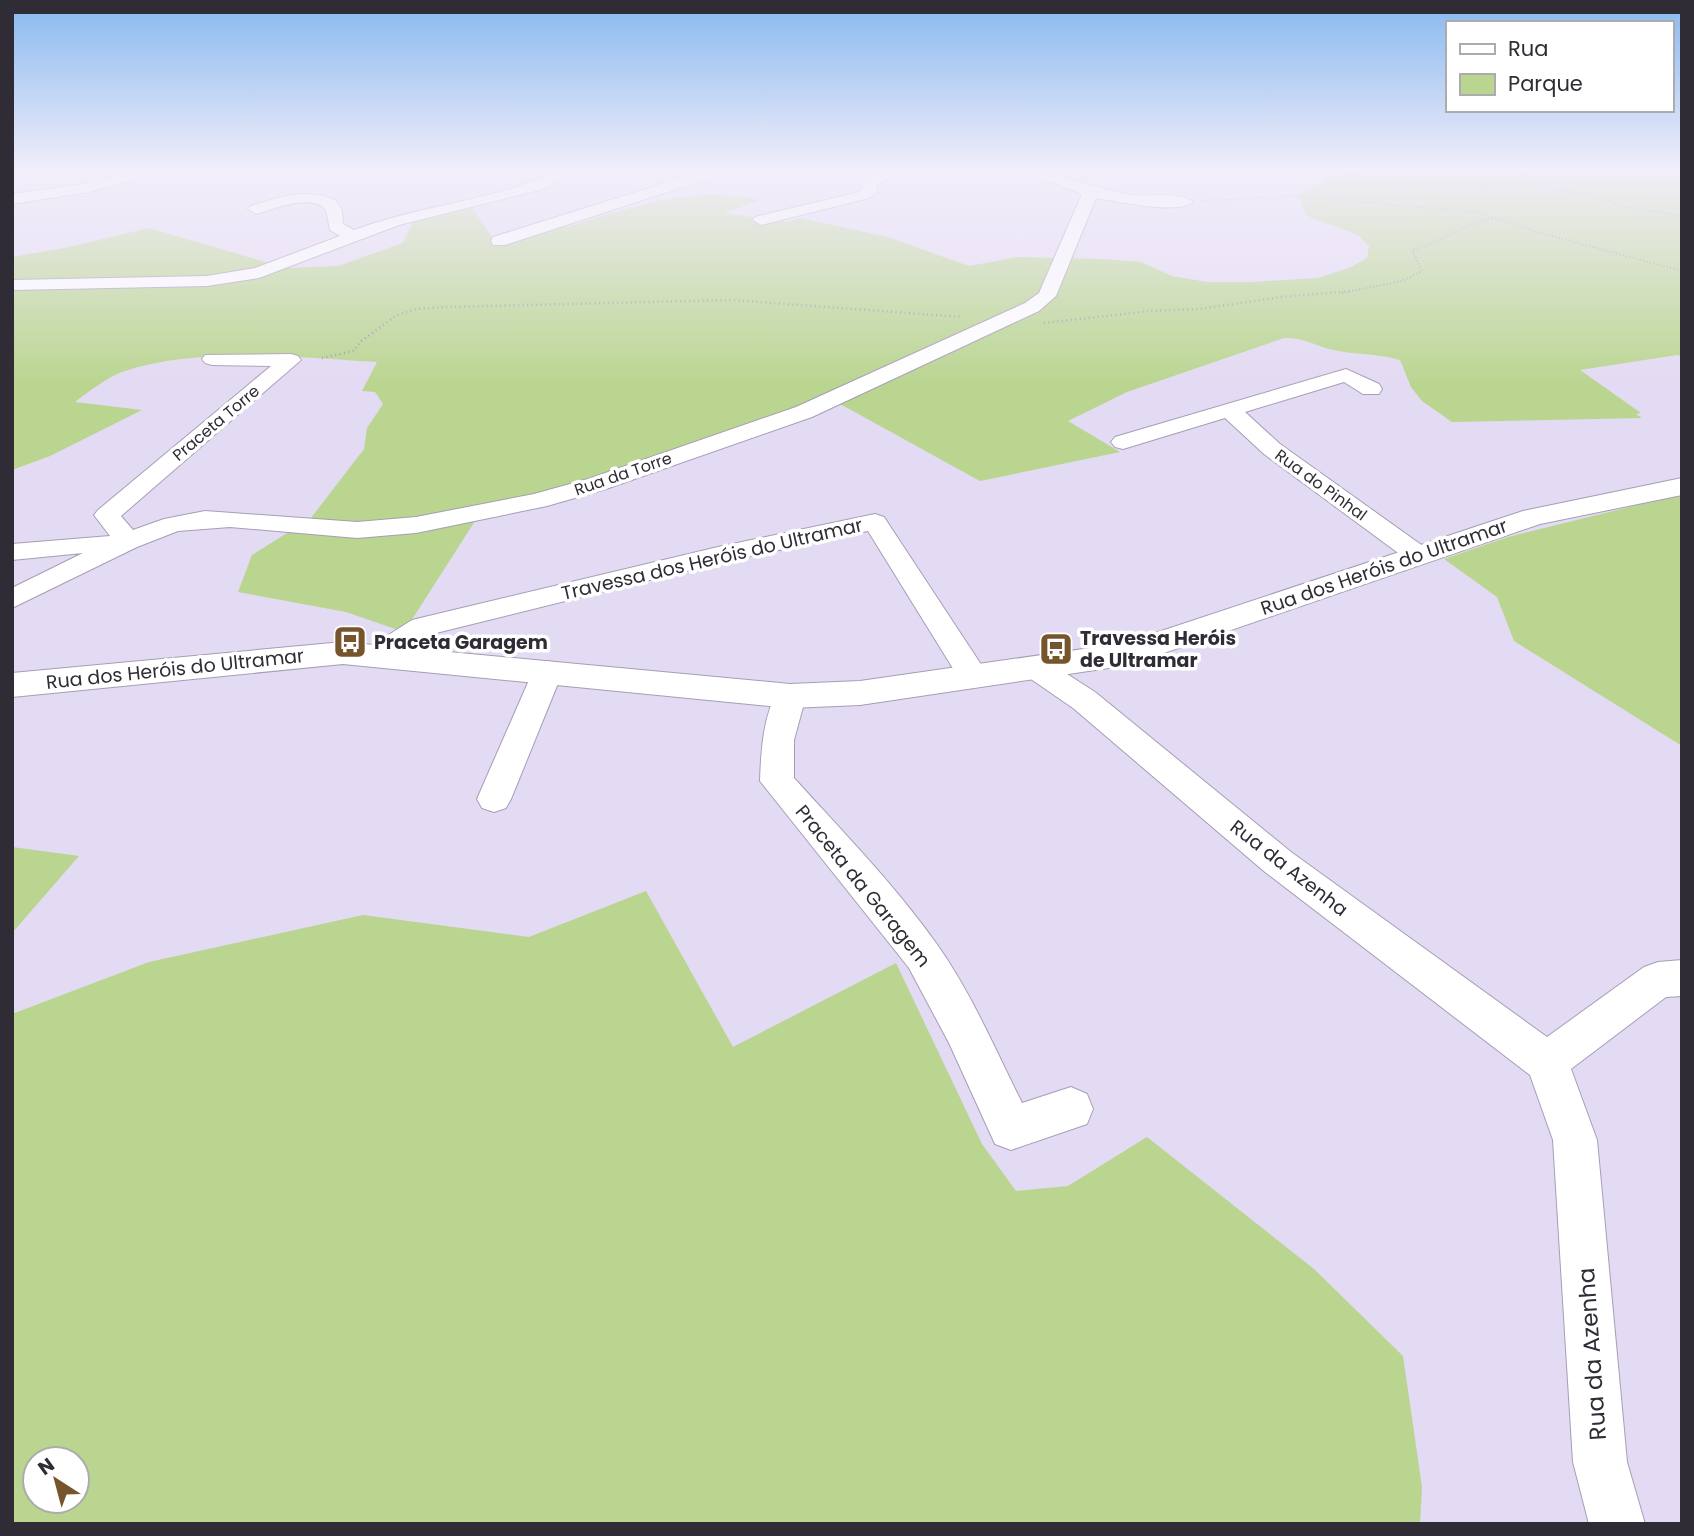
<svg xmlns="http://www.w3.org/2000/svg" width="1694" height="1536" viewBox="0 0 1694 1536" font-family="Poppins,sans-serif">
<style>
.green{fill:#b9d58f;fill-rule:evenodd}
.lines{fill:none;stroke-linecap:round;stroke-linejoin:round}
.minor-casing{stroke:#a69eb5;stroke-width:2}
.tertiary-casing{stroke:#a69eb5;stroke-width:2}
.path-far1{stroke:#9c95a8;stroke-width:2;stroke-dasharray:1 2.5;stroke-linecap:butt}
.path{stroke:#9c95a8;stroke-width:2.5;stroke-dasharray:1 3.5;stroke-linecap:butt}
.minor{fill:#fff;fill-rule:evenodd}
.tertiary{fill:#fff;fill-rule:evenodd}
.labels{text-anchor:middle;dominant-baseline:central;stroke-width:7;stroke-linejoin:round;paint-order:stroke}
.far-street-label{font-size:16px;fill:#2f2c35;stroke:#fff}
.street-label{font-size:19px;fill:#2f2c35;stroke:#fff}
.poi-label{font-size:19px;font-weight:bold;fill:#2f2c35;stroke:#fff;text-anchor:start}
.near-street-label{font-size:23px;fill:#2f2c35;stroke:#fff}
</style>
<rect width="100%" height="100%" fill="#e3daf3"/>
<path class="green" d="M1332 172H1682V356L1677 355 1580 370 1641 413 1636 414 1642 418 1452 422 1422 401 1411 387 1400 360C1377 353 1355 355 1333 350 1316 346 1302 337 1284 338L1127 392 1068 421 1120 452 980 481 831 399 669 459 482 510 404 632 346 612 238 592 252 555 311 518 364 449 367 428 383 404 375 392 362 391 377 362C300 357 199 347 125 371 109 376 88 392 75 402L142 410 50 456 12 470V257L65 248 149 228 286 268 338 266 403 243 416 216 471 206 496 243 556 222 567 227C629 208 695 184 759 200L724 213 787 222 800 218 888 237 969 266 1018 257 1101 259 1141 262 1172 276 1207 282H1252L1318 278 1349 268 1367 258 1369 246 1358 235 1307 216 1298 195 1322 182 1327 174Z
M1682 494V746L1514 641 1497 597 1444 559 1508 537Z
M12 847 79 856 12 933Z
M646 891 733 1047 896 963 982 1144 1016 1191 1068 1186 1147 1137 1314 1269 1403 1356 1422 1487 1420 1524H12V1014L149 962 363 915 529 937ZM77 1459V1501H35V1459Z"/>
<g class="lines">
<defs>
<path id="minor" d="M130 172H154L152 175 89 192 12 204V194L89 183Z
M556 172H575L543 189 399 225 259 278 207 286 12 290V280L207 276 255 268 340 236 330 230 326 210C311 193 275 209 256 214L248 209 250 206C278 198 307 187 335 200L342 210 343 224 354 230C420 205 493 201 556 172Z
M700 172H722L720 175 505 245H493L491 241 493 237Z
M879 172H897L876 186 878 192 869 198 761 225 753 220 755 217 859 192 862 190 863 181Z
M1026 172C1062 172 1097 190 1134 195 1150 197 1181 191 1193 202 1179 215 1116 201 1096 198L1056 296 1039 311 812 417 606 489 547 506 416 533 357 538 230 527 178 531 137 547 12 608V588L83 553 12 560V544L110 536 94 515 98 510 271 366 212 365 205 363 202 359 205 355 291 354 298 356 301 360 121 516 133 530 164 519 205 511 357 522 416 517 534 494 588 479 796 407 1025 303 1039 293 1082 194Z
M1346 369 1379 384 1382 389 1379 394H1363L1344 382 1245 412 1280 444 1427 549 1431 555 1427 561 1418 563 1409 561 1264 454 1225 418 1123 449 1115 447 1111 442 1115 437Z
M875 514 884 517 984 669 988 676 984 683 973 686 962 683 868 531 718 563 432 634 390 662 379 665 368 662 364 655 368 648 412 620 718 547Z
M1036 658 1047 661 1095 692 1291 852 1547 1037 1644 967 1658 962 1682 960V996L1666 997 1571 1069 1597 1140 1627 1462 1645 1524H1589L1573 1462 1553 1140 1530 1075 1265 872 1073 708 1025 675 1021 668 1025 661Z
M548 661 559 664 563 671 511 799 506 808 494 812 482 808 477 799 533 671 537 664Z
M790 685 801 688 806 696 794 740V778C842 831 894 884 936 943 971 992 995 1049 1022 1103L1071 1087 1087 1094 1093 1109 1087 1124 1011 1150 995 1144 949 1043 909 968 760 781C761 750 763 716 779 688Z"/>
<path id="tertiary" d="M1682 478V495L1540 524 1129 665 860 705 790 708 343 664 12 697V673L343 642 790 684 860 681 1125 643 1523 511Z"/>
</defs>
<use href="#minor" class="minor-casing"/>
<use href="#tertiary" class="tertiary-casing"/>
<path class="path-far1" d="M1348 172 1367 186 1546 188 1592 195 1622 206 1682 216
M1203 201 1293 196 1476 212 1537 232 1682 271
M1342 293 1402 281 1422 271 1412 250C1441 243 1464 223 1494 218"/>
<path class="path" d="M1044 323 1150 311 1199 309 1281 297 1351 291
M322 358 354 351 360 342 397 315 416 309 446 307 732 300 962 317"/>
<use href="#minor" class="minor"/>
<use href="#tertiary" class="tertiary"/>
</g>
<linearGradient id="sky" x2="0" y2="1"><stop stop-color="#87b8ef"/><stop offset="0.44" stop-color="#f2eefa"/><stop offset="1" stop-color="#f2eefa" stop-opacity="0"/></linearGradient>
<rect width="1694" height="387" fill="url(#sky)"/>
<defs>
<symbol id="bus-square" viewBox="-11 -11 22 22"><rect x="-9" y="-9" width="18" height="18" rx="4" fill="#76552c" stroke="#fff"/><path d="M-5-6H5V4H4V6H2V4H-2V6H-4V4H-5ZM-3.5-4V0h7V-4ZM-3.5 1.2v1.5H-2V1.2ZM2 1.2v1.5H3.5V1.2Z" fill="#fff"/></symbol>
</defs>
<g fill-rule="evenodd">
<use href="#bus-square" x="331" y="623" width="38" height="38"/>
<use href="#bus-square" x="1037" y="630" width="38" height="38"/>
</g>
<g class="labels">
<g class="far-street-label">
<text transform="translate(216 423) rotate(-40)">Praceta Torre</text>
<text transform="translate(623 474) rotate(-19)">Rua da Torre</text>
<text transform="translate(1321 485) rotate(36)">Rua do Pinhal</text>
</g>
<g class="street-label">
<text transform="translate(712 559) rotate(-13)">Travessa dos Heróis do Ultramar</text>
<text transform="translate(1384 567) rotate(-19)">Rua dos Heróis do Ultramar</text>
<text transform="translate(175 669) rotate(-6)">Rua dos Heróis do Ultramar</text>
<text transform="translate(1289 868) rotate(38)">Rua da Azenha</text>
<text transform="translate(863 886) rotate(51)">Praceta da Garagem</text>
</g>
<g class="poi-label">
<text x="1080" y="638">Travessa Heróis<tspan x="1080" dy="22">de Ultramar</tspan></text>
<text x="374" y="642">Praceta Garagem</text>
</g>
<g class="near-street-label">
<text transform="translate(1592 1354) rotate(-94)">Rua da Azenha</text>
</g>
</g>
<rect width="1694" height="1536" fill="none" stroke="#2f2c35" stroke-width="28"/>
<rect x="1446" y="21" width="228" height="91" fill="#ffffff" stroke="#acabae" stroke-width="2"/>
<rect x="1460" y="44" width="35" height="10" fill="#ffffff" stroke="#acabae" stroke-width="2"/>
<text x="1508" y="56" font-size="21" fill="#2f2c35">Rua</text>
<rect x="1460" y="74" width="35" height="21" fill="#b9d58f" stroke="#acabae" stroke-width="2"/>
<text x="1508" y="91" font-size="21" fill="#2f2c35">Parque</text>
<g transform="translate(56 1480) rotate(324)"><circle r="33" fill="#ffffff" stroke="#acabae" stroke-width="2"/>
<path d="M0-5L12 26L0 18L-12 26Z" fill="#76552c"/>
<text y="-10" font-size="19" font-weight="bold" text-anchor="middle" fill="#2f2c35">N</text>
</g>
</svg>
